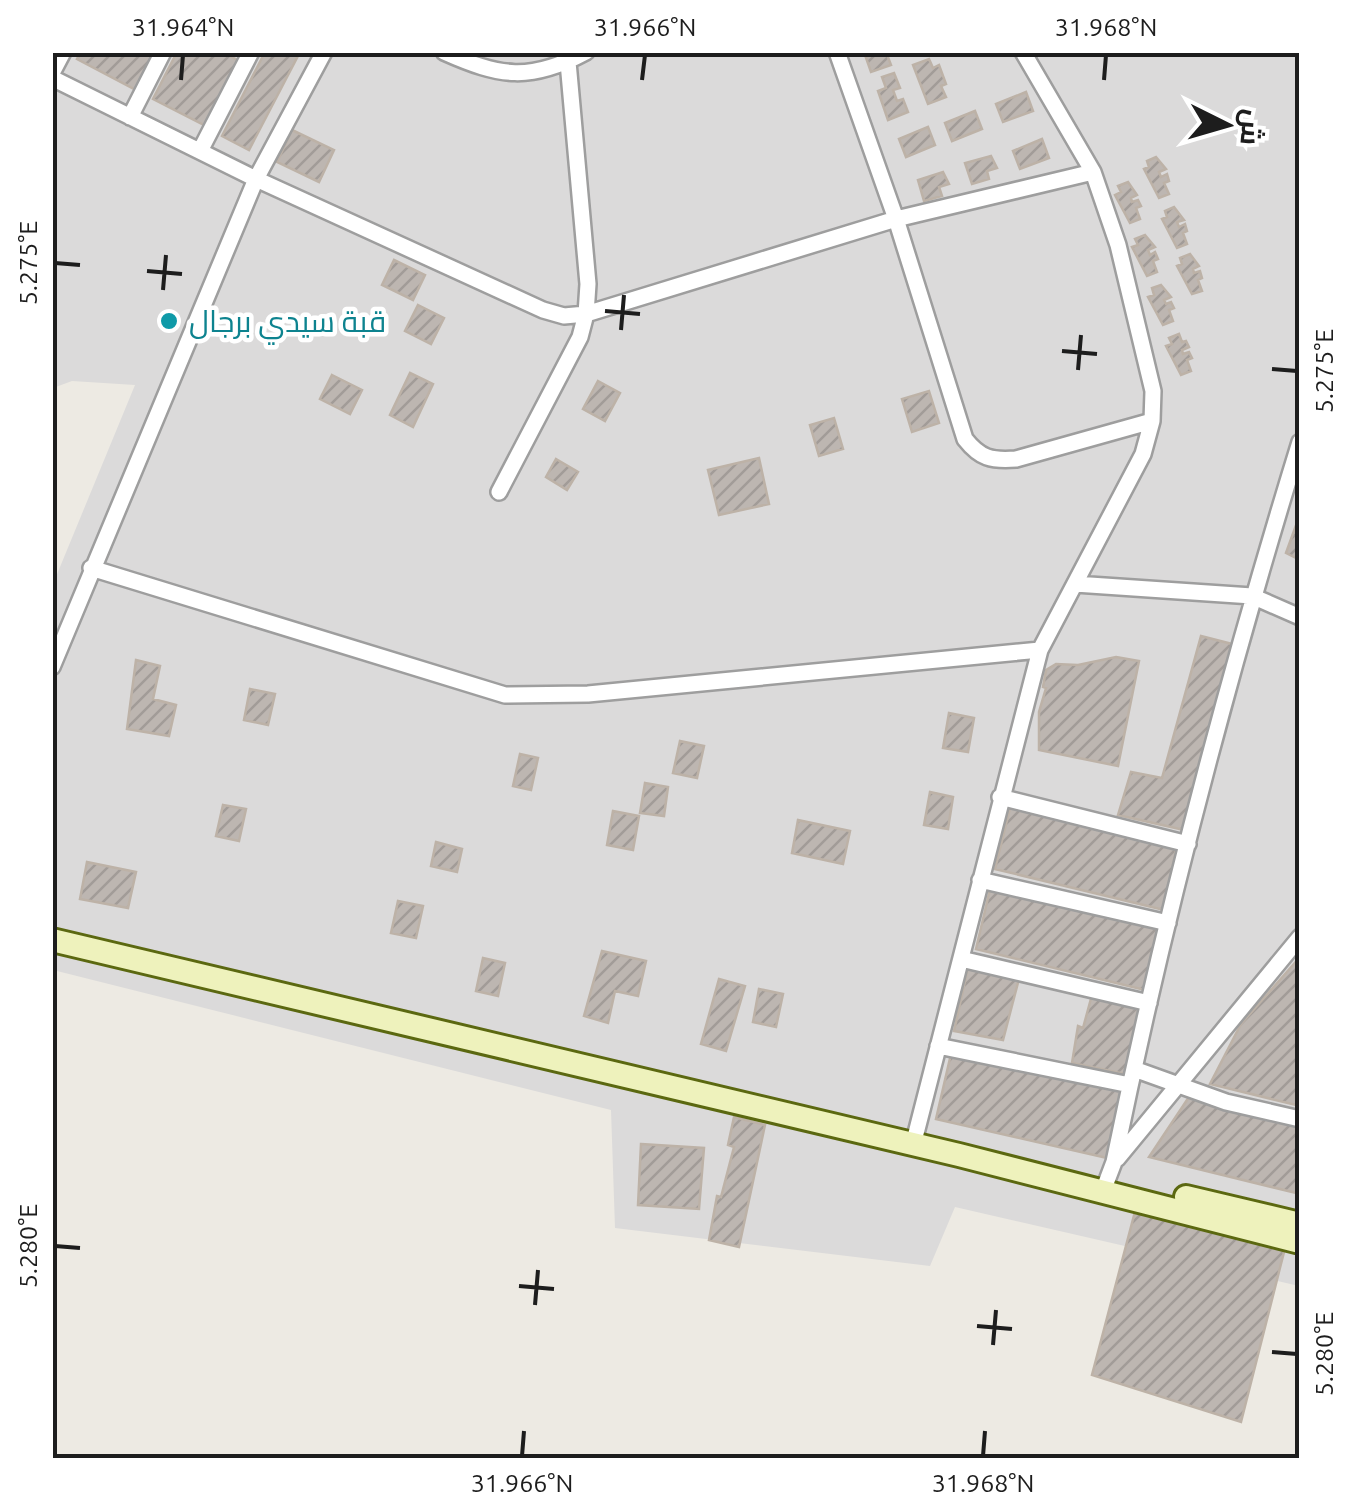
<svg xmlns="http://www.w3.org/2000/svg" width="1352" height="1511" viewBox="0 0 1352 1511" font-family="Ubuntu,Cairo,sans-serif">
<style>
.residential{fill:#dbdada}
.building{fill:url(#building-hatch);stroke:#bdb2a7;stroke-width:2.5}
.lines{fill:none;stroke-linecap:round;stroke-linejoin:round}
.street-casing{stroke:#9e9e9e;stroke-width:20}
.secondary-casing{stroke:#5b6810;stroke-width:28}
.street{stroke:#fff;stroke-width:15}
.secondary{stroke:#eef2bc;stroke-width:22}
.ticks{fill:none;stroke:#1d1d1d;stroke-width:4}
.culture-dot{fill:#0f9aa8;stroke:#fff;stroke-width:4}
.labels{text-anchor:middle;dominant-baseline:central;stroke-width:9;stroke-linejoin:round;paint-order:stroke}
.culture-label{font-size:30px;fill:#0d838f;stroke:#fff;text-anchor:start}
.neatline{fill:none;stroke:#1d1d1d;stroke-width:4}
.ticks-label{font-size:25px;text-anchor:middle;fill:#1d1d1d}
</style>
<defs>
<pattern id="building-hatch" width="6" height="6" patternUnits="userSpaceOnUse" patternTransform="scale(2.5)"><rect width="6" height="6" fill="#bdb6b1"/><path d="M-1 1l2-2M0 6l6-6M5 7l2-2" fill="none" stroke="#a29c98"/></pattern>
</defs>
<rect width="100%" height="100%" fill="#edeae3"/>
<path class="residential" d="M52 53H1299V1286L955 1207 930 1266 615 1228 611 1110 53 970V584L135 385 72 381 53 388Z"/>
<path class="building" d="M81 52H156L136 90 77 59Z
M177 52H223L239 61 206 126 153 99Z
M265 52H300L249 150 222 136Z
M864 52H886L891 65 871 72Z
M929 59 933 68 939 65 946 84 941 86 946 97 928 104 913 65Z
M894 73 900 88 893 90 897 101 903 99 908 112 888 120 878 91 886 88 882 77Z
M1026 92 1033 111 1003 122 996 104Z
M975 111 982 129 952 141 945 123Z
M928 127 935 145 906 157 899 139Z
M292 130 334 150 319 182 277 162Z
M1042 139 1049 158 1020 169 1013 151Z
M991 156 997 168 987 171 989 179 972 184 965 163Z
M1156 157 1166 169 1159 172 1161 177 1167 174 1169 181 1164 183 1169 194 1159 198 1144 169 1149 167 1147 161Z
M943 172 949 184 939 187 942 196 924 201 918 180Z
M1128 182 1137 195 1131 198 1132 202 1138 200 1141 206 1136 208 1140 219 1130 223 1115 195 1121 192 1118 186Z
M1174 207 1184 220 1177 222 1179 227 1185 224 1187 231 1183 233 1187 244 1177 248 1162 219 1167 217 1165 211Z
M1145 235 1155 247 1148 250 1150 255 1155 252 1158 259 1153 261 1157 272 1147 276 1132 247 1138 245 1135 239Z
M1190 254 1199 266 1193 269 1194 273 1200 271 1202 278 1198 280 1202 291 1192 294 1177 266 1182 264 1180 258Z
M394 260 425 275 413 300 382 285Z
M1161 285 1171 297 1164 300 1166 304 1171 302 1174 308 1169 310 1173 321 1163 325 1148 297 1154 295 1152 288Z
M418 305 444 318 431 344 405 331Z
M1179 334 1182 342 1186 341 1189 347 1182 350 1183 354 1189 352 1192 358 1187 360 1191 371 1181 375 1166 346 1172 344 1169 338Z
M410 373 433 384 413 427 390 415Z
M332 375 362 390 350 414 320 399Z
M598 381 620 393 605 421 583 409Z
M929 391 939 423 912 432 902 399Z
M834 418 843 449 819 456 810 425Z
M759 458 769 504 719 515 708 470Z
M556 459 578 472 567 490 546 477Z
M1299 517H1300V560L1286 553Z
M1201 636 1232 644 1184 830 1118 815 1131 772 1162 778Z
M1116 657 1139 661 1118 766 1039 750V712L1046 688 1043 687 1046 670 1056 664 1078 665Z
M136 660 160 666 153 699 176 705 169 736 127 729Z
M250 689 275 694 268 725 244 720Z
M949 713 974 718 968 752 943 748Z
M680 741 704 746 697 778 673 773Z
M520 754 538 758 531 790 513 786Z
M645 783 668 787 664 816 640 813Z
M930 792 953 797 948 829 924 825Z
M1011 804 1177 845 1164 910 995 869Z
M223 805 246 809 239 841 216 836Z
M613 811 639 816 633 850 607 845Z
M798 820 850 831 843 864 792 853Z
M436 842 462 849 457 872 431 866Z
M87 862 136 872 128 908 80 899Z
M991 885 1159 926 1145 990 976 949Z
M398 901 423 906 416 938 391 933Z
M602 951 646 961 638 996 615 991 608 1023 584 1016Z
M1300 957V1106L1210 1084 1241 1024Z
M483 958 505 963 498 996 476 991Z
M969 963 1020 975 1003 1040 954 1031Z
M719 979 745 986 726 1051 701 1044Z
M759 989 783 994 776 1027 753 1022Z
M1092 995 1139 1005 1125 1074 1072 1063 1078 1026 1083 1028Z
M951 1054 1121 1090 1107 1158 936 1119Z
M1189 1097 1300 1122V1194L1149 1157Z
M734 1117 765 1125 739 1247 709 1240 717 1196 721 1197 734 1147 728 1145Z
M641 1144 704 1148 699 1209 638 1205Z
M1137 1204 1285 1248 1241 1422 1092 1375Z"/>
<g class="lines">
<defs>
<path id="street" d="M444 52C500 77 530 82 586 52
M837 52 896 219 965 439C980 458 991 461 1016 459L1152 421
M52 73 63 52
M52 78 256 179 543 310 564 316 586 314 896 219 1093 172
M130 117 163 52
M200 151 251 52
M499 492 580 337 586 314 588 284 568 62
M91 568 505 695 588 694 1040 650
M1075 584 1252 596 1300 617
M52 667 256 179 324 52
M1000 797 1188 844
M980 880 1168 923
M961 959 1149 1003
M938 1046 1130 1085
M1134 1069 1226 1102 1300 1119
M913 1145 1040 650 1143 454 1152 421 1153 391 1118 245 1093 172 1023 52
M1117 1159 1300 937
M1103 1191 1114 1162C1164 919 1227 679 1300 442"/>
<path id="secondary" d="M52 940 959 1155 1300 1242
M1186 1197 1300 1224"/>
</defs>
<use href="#street" class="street-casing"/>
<use href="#secondary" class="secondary-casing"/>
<use href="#street" class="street"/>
<use href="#secondary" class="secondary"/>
</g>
<path class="ticks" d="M181 80 183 55M642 80 645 55M1104 80 1106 55M55 263 80 265M147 271 182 274M163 290 166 255M605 311 640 314M621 330 624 295M1062 351 1097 354M1272 369 1297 371M1078 370 1081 335M55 1246 80 1248M519 1286 554 1289M535 1305 538 1270M977 1326 1012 1329M993 1345 996 1310M1272 1352 1297 1354M522 1456 524 1431M983 1456 985 1431"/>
<circle class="culture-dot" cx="169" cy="321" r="10"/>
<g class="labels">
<g class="culture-label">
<text x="189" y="321">قبة سيدي برجال</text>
</g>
</g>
<rect width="1352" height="1511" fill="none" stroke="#ffffff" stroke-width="110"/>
<g transform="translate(1227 125) rotate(95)" stroke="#ffffff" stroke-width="8" paint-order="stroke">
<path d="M0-8L18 38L0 25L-18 38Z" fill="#1d1d1d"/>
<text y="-15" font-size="28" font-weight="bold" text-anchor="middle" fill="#1d1d1d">ش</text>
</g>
<rect x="55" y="55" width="1242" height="1401" class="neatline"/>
<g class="ticks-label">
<text x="183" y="36">31.964°N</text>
<text x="645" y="36">31.966°N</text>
<text x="1106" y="36">31.968°N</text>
<text transform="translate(28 263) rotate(-90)" y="9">5.275°E</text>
<text transform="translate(1324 371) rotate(-90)" y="9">5.275°E</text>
<text transform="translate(28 1246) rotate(-90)" y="9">5.280°E</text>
<text transform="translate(1324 1354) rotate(-90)" y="9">5.280°E</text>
<text x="522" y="1492">31.966°N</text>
<text x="983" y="1492">31.968°N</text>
</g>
</svg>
